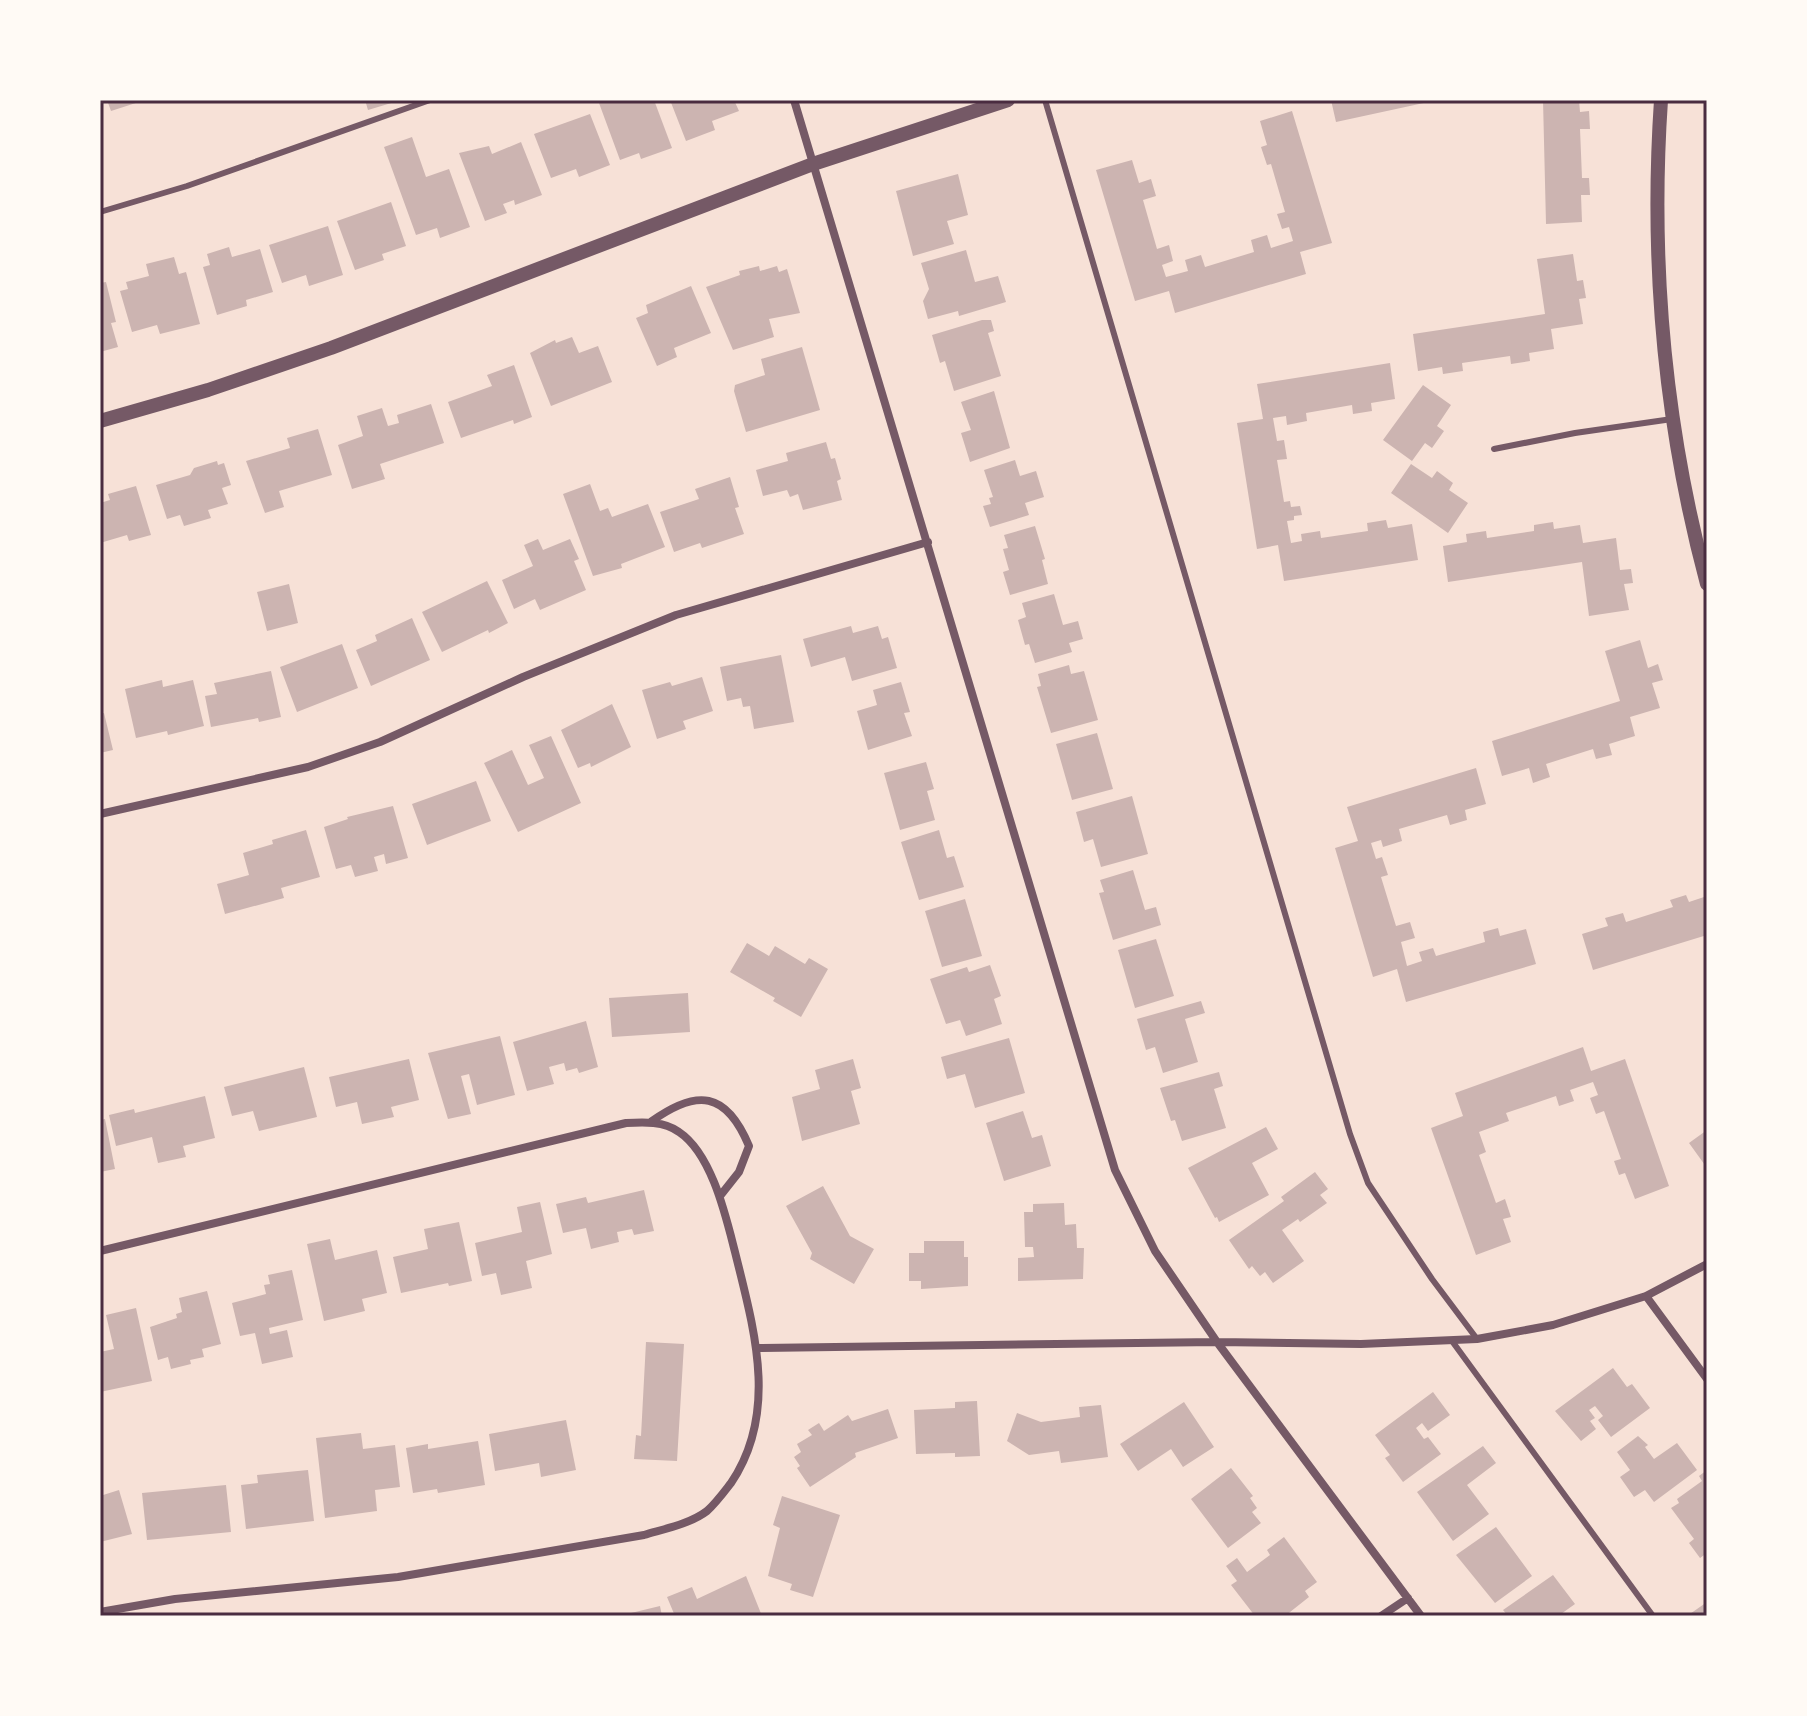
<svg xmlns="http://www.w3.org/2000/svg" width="1807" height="1716" viewBox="0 0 1807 1716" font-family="Signika,sans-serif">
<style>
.building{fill:#ccb4b1}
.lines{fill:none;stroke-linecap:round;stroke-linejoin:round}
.service{stroke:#755966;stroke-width:6}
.minor{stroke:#755966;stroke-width:8}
.tertiary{stroke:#755966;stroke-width:14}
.neatline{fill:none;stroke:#4a2c40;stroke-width:3}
</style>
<rect width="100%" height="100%" fill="#f7e1d7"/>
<path class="building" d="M107 100H142V101L111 111Z
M365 100H398V101L368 110Z
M607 100H654L672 148 641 159 639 153 620 160 599 103Z
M670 100H734L739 111 712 121 715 130 686 141Z
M1331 100H1433V101L1336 122Z
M1543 100H1579L1580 112 1589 111 1590 129H1580L1582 178H1589L1590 195H1581L1582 222 1546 224Z
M1292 111 1332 243 1300 252 1306 274 1175 313 1169 291 1135 301 1096 170 1132 160 1139 183 1151 179 1156 196 1143 200 1157 249 1169 245 1173 261 1162 265 1166 277 1188 271 1185 260 1201 255 1205 267 1254 252 1251 240 1267 235 1271 248 1293 241 1289 227 1282 229 1277 214 1285 212 1271 164 1267 165 1261 147 1267 145 1260 121Z
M590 114 610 165 579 177 576 169 551 178 534 134Z
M412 137 426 177 449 169 470 227 440 238 437 228 416 235 384 147Z
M521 142 542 195 515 205 514 200 503 204 507 213 485 221 459 153 489 146 492 154Z
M958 174 968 215 947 221 954 244 913 256 896 191Z
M391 202 406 246 382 254 384 260 355 270 337 221Z
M328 226 343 275 309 286 306 275 282 283 269 245Z
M229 247 232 257 260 249 273 292 246 300 247 306 217 315 203 267 210 265 207 254Z
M966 250 975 282 998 276 1006 302 959 316 958 311 928 319 923 301 929 289 921 263Z
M1573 254 1577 281 1583 280 1586 298 1579 299 1583 324 1551 329 1554 349 1529 353 1530 361 1511 364 1510 356 1462 363 1463 371 1443 374 1442 367 1418 371 1413 334 1545 314 1537 259Z
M174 257 179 274 186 272 200 324 160 334 157 325 132 332 120 291 128 289 126 282 149 276 146 264Z
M759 266 760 271 777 266 779 272 787 269 800 313 769 319 774 337 733 350 706 287 740 275 739 271Z
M106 282 116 322 111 323 118 347 100 352V283Z
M691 286 711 333 674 348 677 357 657 366 636 318 648 313 646 305Z
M982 320H991L994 331 988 333 1001 376 954 391 945 361 940 363 932 335Z
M572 337 579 353 598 346 612 382 551 406 530 353 555 340 556 343Z
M802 347 820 410 746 432 734 391 735 385 765 375 761 359Z
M1390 363 1395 399 1371 403 1372 411 1353 414 1352 405 1306 413 1307 421 1287 425 1286 416 1273 418 1277 441 1284 440 1287 459 1277 460 1284 502 1290 501 1291 507 1300 506 1302 515 1294 516V520L1287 521 1291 543 1302 541 1301 534 1320 531 1321 538 1368 531 1367 523 1386 520 1388 528 1412 524 1418 560 1284 581 1278 545 1257 549 1237 423 1263 419 1257 384Z
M514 365 532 417 514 424 513 420 461 438 448 402 492 386 487 375Z
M1423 385 1451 405 1437 426 1444 431 1432 448 1425 443 1412 461 1383 440Z
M994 391 1010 448 970 462 961 433 971 430 961 402Z
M431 404 444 443 380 464 385 479 352 489 338 445 363 436 357 416 382 408 388 426 399 423 397 415Z
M318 429 332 475 279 491 284 507 265 513 246 461 290 448 287 438Z
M826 442 831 459 835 458 841 479 837 481 842 500 803 510 798 494 790 497 787 490 763 496 756 470 788 461 786 453Z
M1015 460 1020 476 1036 471 1044 497 1025 503 1029 515 990 527 983 506 991 504 989 498 993 497 984 470Z
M217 461 218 465 224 463 231 485 222 488 228 504 208 510 211 518 184 526 180 515 167 519 156 485 190 475 194 468Z
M1411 464 1432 478 1437 471 1453 483 1449 490 1468 503 1448 533 1391 493Z
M730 477 739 507 735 508 744 534 702 548 700 543 674 552 660 512 699 499 695 489Z
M590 484 600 511 608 508 612 517 648 504 665 547 621 564 622 568 593 576 563 494Z
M136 486 151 535 129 541 127 535 100 543V503L110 500 108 494Z
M1553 522 1554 529 1580 525 1583 543 1616 538 1620 570 1631 569 1633 583 1624 584 1629 610 1589 616 1582 562 1448 582 1443 546 1467 542 1466 534 1486 531 1487 538 1534 531V525Z
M1035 526 1045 559 1042 560 1048 584 1010 595 1003 572 1009 570 1003 549 1008 548 1004 535Z
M538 539 543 550 570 539 579 559 574 561 586 590 540 610 535 599 514 609 502 580 533 566 524 545Z
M487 581 508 623 489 633 488 630 442 652 422 612Z
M289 584 298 623 267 631 257 592Z
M1054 594 1063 625 1078 621 1083 639 1069 643 1072 652 1035 663 1029 644 1025 645 1018 620 1026 617 1022 603Z
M412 618 430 660 371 686 356 650 377 641 375 635Z
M851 626 853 633 878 626 882 639 888 637 897 668 852 681 845 657 811 667 803 639Z
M1640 640 1648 668 1658 664 1663 680 1652 683 1660 708 1630 717 1635 736 1609 744 1612 755 1596 759 1593 749 1546 764 1550 777 1533 783 1529 768 1502 776 1492 741 1620 701 1605 651Z
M342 644 358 688 297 712 280 667Z
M781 655 794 722 754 729 750 706 743 707 741 698 727 701 720 667Z
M1069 665 1071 674 1084 671 1098 720 1051 733 1037 687 1041 686 1038 674Z
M271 671 281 717 259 722 258 718 211 727 205 696 217 694 214 683Z
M702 677 713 711 683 721 686 729 657 739 642 690 670 682 672 686Z
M162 680 163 687 193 680 204 726 168 735 167 731 136 738 125 689Z
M901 682 910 712 904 713 912 736 868 750 857 711 877 705 873 690Z
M612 704 631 747 591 767 590 763 578 768 561 730Z
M104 713 113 750 100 753V714Z
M1097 733 1113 789 1072 800 1056 744Z
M551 736 581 803 518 832 484 763 512 750 528 785 544 778 529 745Z
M926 762 934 789 927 791 935 820 900 830 884 773Z
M1476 768 1486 804 1465 810 1467 820 1450 825 1447 815 1399 829 1402 841 1383 847 1381 840 1371 843 1376 859 1382 857 1388 875 1381 877 1396 926 1410 922 1415 938 1401 942 1407 966 1422 961 1419 952 1433 948 1436 956 1485 942 1483 932 1498 928 1500 936 1526 929 1536 964 1406 1002 1397 969 1373 977 1335 848 1358 841 1347 807Z
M476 781 491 821 427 845 412 804Z
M1132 796 1148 854 1101 867 1093 839 1084 842 1076 812Z
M393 806 408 858 386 864 384 854 374 857 378 871 355 877 351 865 336 869 324 827 348 819 347 817Z
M306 830 320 877 281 888 284 898 225 914 217 884 249 875 243 853 273 844 272 840Z
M939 830 947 858 954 856 964 887 919 900 901 842Z
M1133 870 1145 910 1156 907 1161 925 1113 940 1099 893 1104 892 1100 880Z
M1686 895 1689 902 1707 896V935L1593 970 1582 934 1608 926 1605 918 1623 913 1626 922 1673 907 1670 900Z
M965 899 982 956 942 967 925 911Z
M1156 939 1174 996 1135 1008 1118 950Z
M747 943 769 956 775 946 805 964 809 958 828 969 801 1017 773 1001 775 998 730 972Z
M990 965 1001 996 994 999 1002 1024 966 1036 960 1020 946 1024 930 979 967 967 969 972Z
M688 993 690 1032 612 1037 609 998Z
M1201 1001 1205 1013 1185 1019 1198 1062 1163 1073 1155 1047 1146 1050 1137 1019Z
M586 1021 598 1067 579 1073 577 1068 566 1071 564 1063 549 1067 554 1084 527 1091 513 1042Z
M500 1036 515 1095 477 1105 469 1074 461 1076 471 1114 448 1119 428 1053Z
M1009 1038 1025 1093 975 1108 965 1074 947 1079 941 1057Z
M1583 1047 1591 1071 1625 1059 1669 1186 1635 1199 1625 1173 1619 1175 1614 1161 1621 1159 1604 1111 1596 1114 1590 1098 1598 1095 1593 1082 1570 1090 1574 1101 1559 1106 1556 1096 1506 1113 1509 1121 1479 1132 1486 1152 1479 1155 1496 1203 1505 1199 1511 1217 1503 1219 1511 1242 1476 1255 1431 1128 1463 1116 1455 1093Z
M409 1059 419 1100 391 1107 394 1117 362 1124 357 1102 336 1107 329 1077Z
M853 1059 861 1088 851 1091 860 1124 802 1141 792 1097 820 1089 815 1070Z
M304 1067 317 1117 259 1131 253 1111 232 1116 224 1087Z
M1219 1072 1223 1086 1214 1089 1226 1128 1182 1141 1175 1120 1171 1121 1160 1088Z
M205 1096 215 1138 183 1146 186 1157 158 1163 152 1137 116 1146 109 1115 134 1109 135 1113Z
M1023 1111 1032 1138 1042 1135 1051 1166 1004 1181 986 1123Z
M105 1119 115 1169 100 1172V1120Z
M1266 1127 1278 1149 1252 1163 1269 1195 1219 1222 1217 1217 1215 1218 1188 1168Z
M1707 1130V1168L1689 1143Z
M1315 1172 1328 1189 1320 1195 1327 1203 1300 1222 1298 1219 1282 1230 1304 1261 1273 1283 1265 1272 1260 1276 1252 1266 1249 1269 1229 1240 1284 1201 1281 1197Z
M823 1186 850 1236 874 1249 854 1284 810 1259 812 1253 786 1206Z
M644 1190 654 1231 634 1235 632 1229 617 1232 619 1242 591 1249 586 1228 563 1233 556 1204 586 1197 588 1203Z
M540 1202 552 1254 526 1261 532 1288 501 1295 496 1273 482 1276 475 1243 522 1232 517 1207Z
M1064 1203 1065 1225 1076 1224 1077 1248H1084L1083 1279 1018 1281V1258L1034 1257 1033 1247H1025L1024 1212H1033V1204Z
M459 1222 472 1281 449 1286 448 1283 401 1293 393 1257 428 1249 424 1229Z
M330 1239 335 1260 377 1250 387 1293 362 1299 365 1311 324 1321 307 1244Z
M924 1241H964V1257H968V1286L921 1289V1281H909V1253H924Z
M292 1270 303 1320 269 1328 270 1334 287 1330 293 1357 262 1364 255 1333 240 1336 232 1303 266 1294 264 1285 270 1284 268 1275Z
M207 1291 221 1344 202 1349 204 1357 190 1360 191 1364 171 1369 168 1357 158 1360 150 1327 177 1318 176 1314 182 1312 179 1298Z
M136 1308 152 1381 100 1392V1352L114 1349 106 1315Z
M646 1342 684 1344 677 1461 634 1459 636 1435 641 1436Z
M1613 1368 1627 1387 1632 1384 1650 1408 1611 1437 1598 1420 1603 1416 1595 1406 1589 1410 1595 1418 1590 1421 1596 1429 1581 1441 1555 1411Z
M1433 1392 1450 1415 1428 1431 1422 1423 1416 1428 1424 1439 1428 1437 1441 1454 1403 1482 1385 1458 1390 1455 1375 1435Z
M977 1401 980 1456 955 1457V1453L916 1454 914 1410 955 1408V1402Z
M1184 1402 1214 1447 1183 1467 1171 1449 1138 1471 1120 1444Z
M1101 1405 1108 1457 1061 1463 1059 1451 1029 1455 1007 1441 1017 1413 1041 1422 1080 1417 1079 1407Z
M888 1409 898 1438 855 1453 856 1457 810 1487 797 1468 800 1466 794 1457 801 1452 797 1444 812 1435 808 1430 819 1423 824 1431 848 1415 852 1421Z
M566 1420 576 1470 541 1477 539 1463 495 1471 489 1434Z
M361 1433 363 1449 395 1445 400 1487 375 1490 377 1511 325 1518 316 1438Z
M1638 1436 1648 1445 1645 1447 1654 1459 1677 1443 1697 1470 1654 1502 1645 1490 1634 1497 1620 1477 1630 1470 1617 1452Z
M478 1441 485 1485 438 1493 437 1489 413 1493 406 1448 428 1444V1449Z
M1483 1446 1496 1463 1467 1485 1489 1514 1453 1541 1417 1492Z
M1231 1468 1253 1496 1250 1498 1257 1508 1252 1512 1261 1523 1228 1548 1191 1499Z
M308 1470 314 1521 246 1529 241 1485 258 1483 257 1475Z
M1707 1470V1553L1700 1558 1689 1543 1694 1539 1671 1508 1679 1503 1677 1499 1702 1481 1699 1476Z
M226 1485 231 1532 147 1540 142 1493Z
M119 1490 132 1534 100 1542V1496Z
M782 1496 840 1515 813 1597 790 1590 792 1584 768 1576 780 1528 773 1525Z
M1496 1527 1532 1576 1495 1603 1456 1555Z
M1284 1537 1317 1582 1305 1591 1309 1597 1285 1616H1255L1231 1585 1237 1581 1226 1566 1237 1558 1247 1572 1270 1555 1267 1550Z
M1553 1575 1575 1604 1561 1614 1563 1616H1508L1503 1610Z
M746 1576 762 1616H675L667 1597 692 1587 697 1599Z
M1707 1602V1616H1687Z
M660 1606 662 1616H632L631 1613Z"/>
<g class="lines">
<path class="service" d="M1045 100 1350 1134 1368 1183 1432 1279 1477 1339
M100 212 187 186 430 100
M1494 449 1575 433 1672 419
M1452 1341 1653 1616"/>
<path class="minor" d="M794 100 1115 1170 1155 1251 1217 1342 1421 1616
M100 814 308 767 380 742 523 677 676 615 928 542
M652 1121C697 1089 726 1091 749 1146L739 1172 720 1196
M100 1251 626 1123C644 1122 664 1121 679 1132 712 1154 726 1217 735 1252 754 1329 779 1412 731 1483 724 1492 716 1503 707 1511 690 1524 664 1529 644 1535L398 1577 175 1599 100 1612
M1646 1296 1707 1379
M757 1348 1217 1342 1361 1344 1477 1339 1553 1325 1646 1296 1707 1264
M1381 1616 1408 1598"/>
<path class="tertiary" d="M1661 100C1650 262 1665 427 1707 584
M100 421 208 390 331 348 813 164 1008 100"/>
</g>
<rect width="1807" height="1716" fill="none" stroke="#fffaf5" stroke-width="204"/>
<rect x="102" y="102" width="1603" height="1512" class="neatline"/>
</svg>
